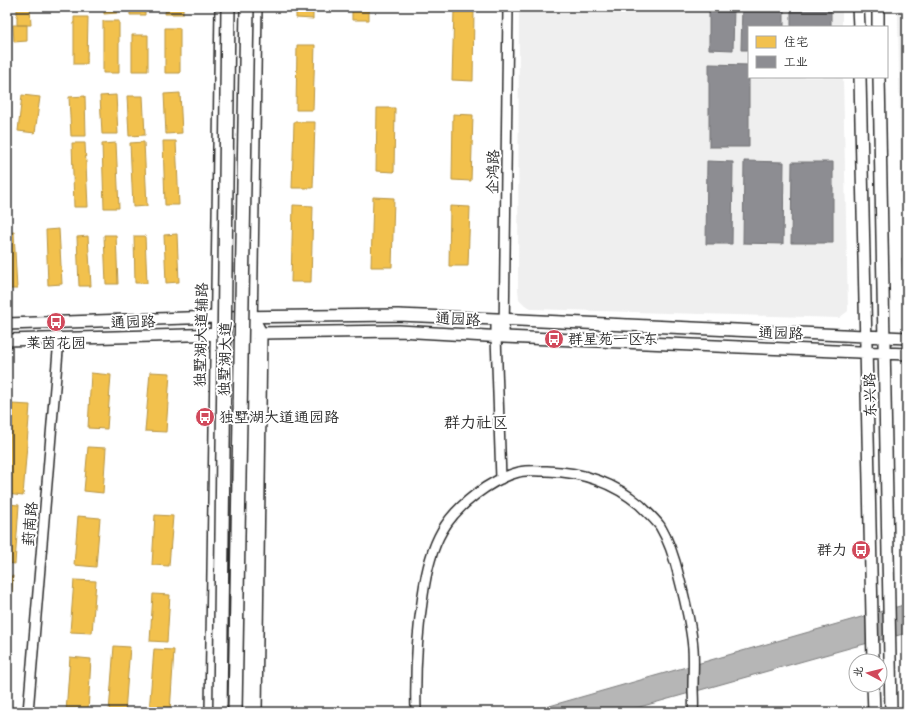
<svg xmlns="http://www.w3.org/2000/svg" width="914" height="719" viewBox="0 0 914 719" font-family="Sriracha,'LXGW WenKai TC',sans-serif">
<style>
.built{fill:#efefef}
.green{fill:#e0e0e0;stroke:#868686}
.water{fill:#b6b6b6;stroke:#7e7e7e}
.homes{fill:#f2c14e;stroke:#b69444}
.industry{fill:#8d8d92;stroke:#707073}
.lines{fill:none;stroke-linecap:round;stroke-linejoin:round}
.minor-casing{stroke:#2b2b2b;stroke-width:12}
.major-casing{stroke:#2b2b2b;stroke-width:14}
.highway-casing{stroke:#2b2b2b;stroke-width:16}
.minor{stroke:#fff;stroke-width:9}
.major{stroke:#fff;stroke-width:11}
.highway{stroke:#fff;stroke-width:13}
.highway-bridge-casing{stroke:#2b2b2b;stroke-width:16;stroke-linecap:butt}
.highway-bridge{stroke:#fff;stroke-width:13}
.labels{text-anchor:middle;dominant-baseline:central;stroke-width:4;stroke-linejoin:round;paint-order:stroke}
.street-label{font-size:15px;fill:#2b2b2b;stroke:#fff}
.poi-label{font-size:15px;fill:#2b2b2b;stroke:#fff;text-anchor:start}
.neighbourhood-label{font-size:16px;fill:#2b2b2b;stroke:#fff}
</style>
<rect width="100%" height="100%" fill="#fff"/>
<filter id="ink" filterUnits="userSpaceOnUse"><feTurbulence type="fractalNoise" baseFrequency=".025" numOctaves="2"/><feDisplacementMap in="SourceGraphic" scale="8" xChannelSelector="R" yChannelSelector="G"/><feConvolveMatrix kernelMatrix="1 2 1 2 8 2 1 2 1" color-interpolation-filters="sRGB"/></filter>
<g filter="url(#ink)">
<path class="built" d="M519 7H842V27H749V77H843L848 311 839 318 533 309 525 305 519 299 518 289Z
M898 10H907V258H902Z"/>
<path class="green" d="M902 258H907V311L904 306Z"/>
<path class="water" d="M907 604V633L853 647 622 712H536L546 707Z"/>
<path class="homes" d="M17 7H30L31 25H17Z
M104 7H117V13L104 14Z
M130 7H145V15H130Z
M166 7H183V14H165Z
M296 7H313V19L296 18Z
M352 7H369V20H352Z
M454 10 474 11 473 81 452 80Z
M74 17H88L87 64H74Z
M103 21H119V73H103Z
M13 25H27V41L14 42Z
M165 28H180V73H165Z
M132 35H148V71H132Z
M297 45H315L313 110H296Z
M180 93 182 133 166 134 164 94Z
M22 95 40 97 35 133 18 131Z
M116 95 118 134H102L100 96Z
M85 96 86 136H71L69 97Z
M127 96H143L145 135 129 136Z
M377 108H395L394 172 376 171Z
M453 114 473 115 471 181 452 180Z
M294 122H315L313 188H292Z
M163 141H176L179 205H165Z
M144 142 147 206 133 207 130 143Z
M72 143H85L88 207H74Z
M116 143 119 208H104L102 144Z
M373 197 394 198 392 267H371Z
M293 205 313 206 311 282H291Z
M450 206 470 207 468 266H449Z
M59 229 62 284 48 285 46 230Z
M14 232 17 289H7V233Z
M177 234 179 282 166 283 164 235Z
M104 235H116L118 284H106Z
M88 236 91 286H79L77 237Z
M134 236H145L147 283H135Z
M150 372 170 373 166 432 145 431Z
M91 373 111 375 107 429 88 428Z
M12 404 30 405 23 496 7 494V474Z
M88 447 106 448 103 493 84 491Z
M7 504 19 505 15 564 7 563Z
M155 515 173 516 169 566 152 565Z
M78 516 100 518 96 567 74 565Z
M7 576H13L9 630H7Z
M74 580 96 581 92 633 70 632Z
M153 594 170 595 167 642 150 641Z
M114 646 130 647 125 712H109Z
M154 649 174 650 170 712H149Z
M70 657 91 659 88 712H66Z"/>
<path class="industry" d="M709 7H734L733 50 709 49Z
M742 7H784V27H749V50H741Z
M791 7H831V27H791Z
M709 64 749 65V147H709Z
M707 161 733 162 732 244H706Z
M744 161 784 162 783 244 743 243Z
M792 162H833V243H791Z"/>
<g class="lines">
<defs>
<path id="minor" d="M496 319V336L501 479
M504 337 508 7
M28 712 59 339
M416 712C415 673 417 634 423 595 426 573 431 550 442 531 456 506 491 479 519 472 528 470 538 471 547 471 583 472 613 482 640 505 647 512 654 518 660 526 669 541 675 560 679 577 685 600 691 624 693 648 694 661 693 674 693 687 693 695 694 704 693 712"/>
<path id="major" d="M858 7 859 27
M878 7V27
M860 77 873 661
M879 77 891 712
M7 324 216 317 398 315 496 319 907 338
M7 340 260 333 399 331 504 337 907 354
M873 685 874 712
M211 712 221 7
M247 712 251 333 256 7"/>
<path id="highway" d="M251 316 260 333 255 712"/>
</defs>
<use href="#minor" class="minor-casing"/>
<use href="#major" class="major-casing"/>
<use href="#highway" class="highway-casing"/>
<use href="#minor" class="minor"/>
<use href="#major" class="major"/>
<use href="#highway" class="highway"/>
<defs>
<path id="highway-bridge" d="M220 712 228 7
M235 712 247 7"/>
</defs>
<use href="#highway-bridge" class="highway-bridge-casing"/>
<use href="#highway-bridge" class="highway-bridge"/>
</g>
</g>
<defs>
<symbol id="bus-disc" viewBox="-11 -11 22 22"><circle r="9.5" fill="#d1495b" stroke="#fff"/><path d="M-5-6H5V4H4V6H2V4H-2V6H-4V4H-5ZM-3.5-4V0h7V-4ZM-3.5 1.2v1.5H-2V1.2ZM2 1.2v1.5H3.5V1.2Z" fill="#fff"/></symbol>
</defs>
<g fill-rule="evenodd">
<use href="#bus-disc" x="45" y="311" width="22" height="22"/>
<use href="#bus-disc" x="543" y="328" width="22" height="22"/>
<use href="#bus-disc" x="194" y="406" width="22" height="22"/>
<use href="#bus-disc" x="850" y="539" width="22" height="22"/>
</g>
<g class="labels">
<g class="street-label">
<text transform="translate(493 172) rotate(-89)">企鸿路</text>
<text transform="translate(458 319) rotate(3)">通园路</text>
<text transform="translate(133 322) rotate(-2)">通园路</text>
<text transform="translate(781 333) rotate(2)">通园路</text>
<text transform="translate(201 335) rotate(-89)">独墅湖大道辅路</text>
<text transform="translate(225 359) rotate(-89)">独墅湖大道</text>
<text transform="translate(870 395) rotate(-91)">东兴路</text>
<text transform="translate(30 524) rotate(-85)">葑南路</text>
</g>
<g class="poi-label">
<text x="568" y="339">群星苑一区东</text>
<text x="56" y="343" text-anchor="middle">莱茵花园</text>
<text x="219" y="417">独墅湖大道通园路</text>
<text x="847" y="550" text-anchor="end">群力</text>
</g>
<g class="neighbourhood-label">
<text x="476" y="422">群力社区</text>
</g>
</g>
<rect width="914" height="719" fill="none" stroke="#fff" stroke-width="24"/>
<rect x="12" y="12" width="890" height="695" fill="none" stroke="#2b2b2b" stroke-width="1.5" filter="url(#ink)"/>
<rect x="748" y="26" width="140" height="52" fill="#ffffff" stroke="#aaaaaa"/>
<rect x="756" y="36" width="20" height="12" fill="#f2c14e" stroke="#aaaaaa"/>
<text x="784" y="46" font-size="12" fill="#2b2b2b">住宅</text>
<rect x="756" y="56" width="20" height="12" fill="#8d8d92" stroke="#aaaaaa"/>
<text x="784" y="66" font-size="12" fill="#2b2b2b">工业</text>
<g transform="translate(868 673) rotate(277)"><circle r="19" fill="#ffffff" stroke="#aaaaaa"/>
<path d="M0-3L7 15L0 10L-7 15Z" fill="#d1495b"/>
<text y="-6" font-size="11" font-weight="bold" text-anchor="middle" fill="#2b2b2b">北</text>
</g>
</svg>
